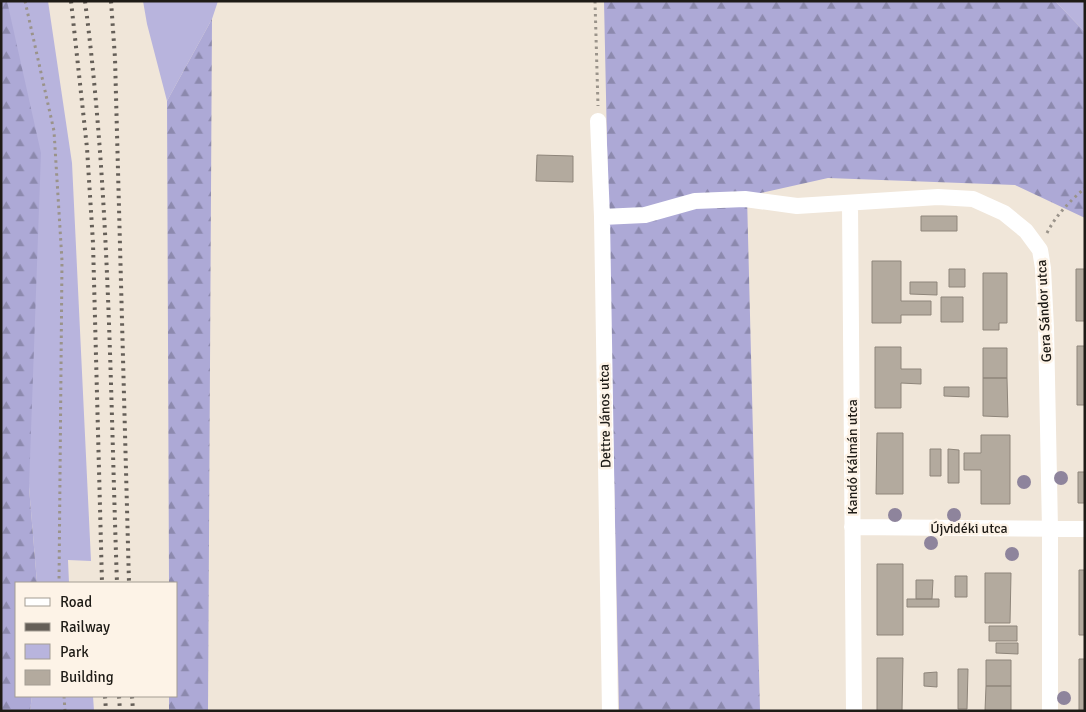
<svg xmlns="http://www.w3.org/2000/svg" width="1086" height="712" viewBox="0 0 1086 712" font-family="Signika,sans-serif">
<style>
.green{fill:#b8b4dd}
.forest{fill:url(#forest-firs)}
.building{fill:#b3aa9e;stroke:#8e857a}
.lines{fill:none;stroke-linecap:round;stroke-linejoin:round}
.path{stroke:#9a938a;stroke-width:3;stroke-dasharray:2.5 4;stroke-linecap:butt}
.minor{stroke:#fff;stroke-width:16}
.rail{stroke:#655f58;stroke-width:4;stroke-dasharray:2.5 5;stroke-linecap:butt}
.tree{fill:#8e849c}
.labels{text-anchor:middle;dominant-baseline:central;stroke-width:5;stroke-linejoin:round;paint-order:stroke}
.street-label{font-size:14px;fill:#1e1b16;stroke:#fdf3e7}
</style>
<defs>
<pattern id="forest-firs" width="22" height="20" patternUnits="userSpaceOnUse" patternTransform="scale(1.25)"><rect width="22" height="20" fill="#ada9d6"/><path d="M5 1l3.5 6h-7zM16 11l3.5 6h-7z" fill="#8c89ad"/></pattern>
</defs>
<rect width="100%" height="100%" fill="#f0e6d9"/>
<path class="green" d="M7 1H48L72 163 91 561 68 560 69 583H37L29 487Z
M143 1H218L212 19 167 101 147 24Z
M1055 1H1085V32Z
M32 696H93L94 711H30Z"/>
<path class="forest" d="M1 1H7L41 153 29 487 37 583H16V696H32L30 711H1Z
M604 1H1055L1085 32V218L1015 185 828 178 747 196 760 711H619Z
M212 19 208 711H169V696H176V583H169L167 101Z"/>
<path class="building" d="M537 155 573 156V182L536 181Z
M921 216H957V231H921Z
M872 261H901V301H931V315H901V323H872Z
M949 269H965V287H949Z
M1076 269H1085V321H1076Z
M983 273H1007V323H999V330H983Z
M910 282H937V295L910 294Z
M941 297H963V322H941Z
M1077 346H1085V405H1077Z
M875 347H901V369H921V384L901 383V408H875Z
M983 348H1007V378H983Z
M983 378H1007L1008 417 983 416Z
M944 387H969V397L944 396Z
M877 433H903V494H876Z
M981 435H1010V504H981V470H964V453H981Z
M930 449H941V476H930Z
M948 449 959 450V483H948Z
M1078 472H1085V503H1078Z
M877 564H903V635H877Z
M1079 570H1085V635H1079Z
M985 573H1011L1010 623H985Z
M955 576H967V597H955Z
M916 580H933L932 599H916Z
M907 599H939V607H907Z
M989 626H1017V641H989Z
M996 643H1018V654L996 653Z
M877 658H903L902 711H877Z
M1079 659H1085V711H1079Z
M986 660H1011V686H986Z
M958 669H968L967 709H958Z
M937 672V687L924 686V673Z
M986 686H1011V711H985Z"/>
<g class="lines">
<path class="path" d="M25 1 54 131 62 261 59 583
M595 1 598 106
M1047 233C1056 215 1070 201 1085 188
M64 696 65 711"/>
<path class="minor" d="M598 121 602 217 610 711
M850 204 854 711
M602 217 645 215 695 201 745 199 797 206 938 197 973 199 1004 213 1026 231 1040 250 1043 268 1046 328 1050 529V711
M852 527 1085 529"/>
<path class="rail" d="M71 1 87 148 93 243 102 583
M85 1C110 194 110 389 117 583
M111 1 115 58 129 583
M105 696 106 711
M119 696 120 711
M132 696 133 711"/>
</g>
<g class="tree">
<circle cx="1061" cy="478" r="7"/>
<circle cx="1024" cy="482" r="7"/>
<circle cx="895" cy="515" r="7"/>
<circle cx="954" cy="515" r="7"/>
<circle cx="931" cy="543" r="7"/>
<circle cx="1012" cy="554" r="7"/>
<circle cx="1064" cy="698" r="7"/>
</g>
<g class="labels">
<g class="street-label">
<text transform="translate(1044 311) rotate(-93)">Gera Sándor utca</text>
<text transform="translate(605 416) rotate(-91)">Dettre János utca</text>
<text transform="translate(852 457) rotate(-90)">Kandó Kálmán utca</text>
<text x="969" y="528">Újvidéki utca</text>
</g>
</g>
<rect width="1086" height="712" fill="none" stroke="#1e1b16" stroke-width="5"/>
<rect x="15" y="582" width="162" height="115" fill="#fdf3e7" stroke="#a49d93"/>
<rect x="25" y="598" width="25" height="8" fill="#ffffff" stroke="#a49d93"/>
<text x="60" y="607" font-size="15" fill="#1e1b16">Road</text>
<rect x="25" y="623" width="25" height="8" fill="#655f58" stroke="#a49d93"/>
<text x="60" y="632" font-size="15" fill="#1e1b16">Railway</text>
<rect x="25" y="644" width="25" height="15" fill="#b8b4dd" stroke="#a49d93"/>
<text x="60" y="657" font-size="15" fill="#1e1b16">Park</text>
<rect x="25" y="670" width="25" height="15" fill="#b3aa9e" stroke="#a49d93"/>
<text x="60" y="682" font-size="15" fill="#1e1b16">Building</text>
</svg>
